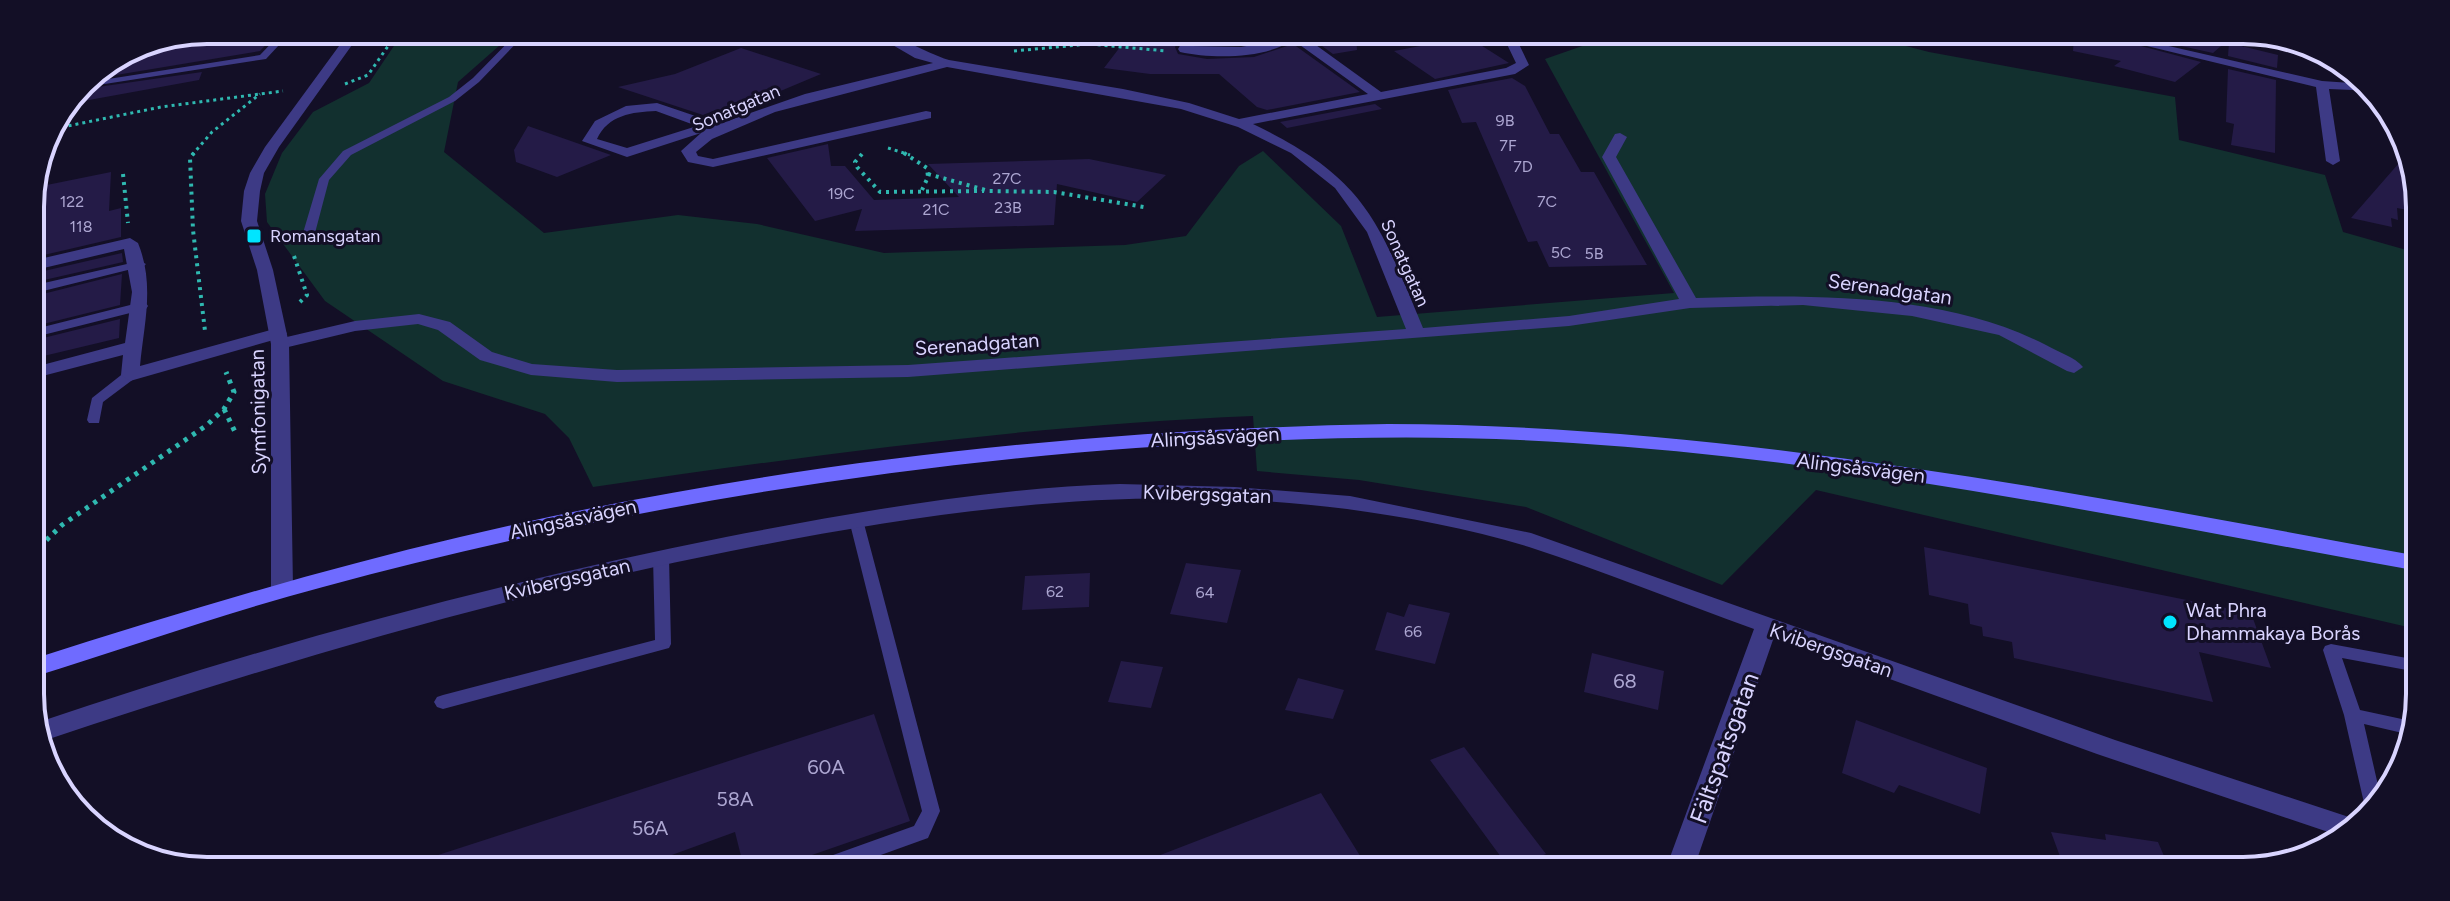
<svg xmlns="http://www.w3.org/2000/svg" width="2450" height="901" viewBox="0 0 2450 901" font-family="Figtree,sans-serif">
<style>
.green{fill:#12302f}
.building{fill:#241b47}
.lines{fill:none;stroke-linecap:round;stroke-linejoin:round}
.path-far2{stroke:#2fb8b0;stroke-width:3;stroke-dasharray:3 4;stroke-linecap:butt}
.path-far1{stroke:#2fb8b0;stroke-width:4;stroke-dasharray:3 5;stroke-linecap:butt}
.path{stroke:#2fb8b0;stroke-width:5;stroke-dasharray:4 6;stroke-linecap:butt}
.service{fill:#3d3a85;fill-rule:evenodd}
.minor{fill:#3d3a85;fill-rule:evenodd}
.tertiary{fill:#3d3a85;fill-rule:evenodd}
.secondary{fill:#6f6bff;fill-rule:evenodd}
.poi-dot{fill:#00e5ff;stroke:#130f26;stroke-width:3}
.labels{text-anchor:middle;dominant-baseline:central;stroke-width:6;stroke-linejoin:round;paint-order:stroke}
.number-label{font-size:16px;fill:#aca6d1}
.far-street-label{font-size:18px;fill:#d9d4ff;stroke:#130f26}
.far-poi-label{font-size:18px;fill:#d9d4ff;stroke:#130f26;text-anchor:start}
.street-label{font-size:20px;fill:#d9d4ff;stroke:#130f26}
.poi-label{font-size:20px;fill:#d9d4ff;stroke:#130f26;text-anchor:start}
.near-number-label{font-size:20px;fill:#aca6d1}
.near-street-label{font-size:24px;fill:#d9d4ff;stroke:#130f26}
.rim{fill:none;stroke:#d9d4ff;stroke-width:4}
</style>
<rect width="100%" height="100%" fill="#130f26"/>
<path class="green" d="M404 31H516L458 82 444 152 544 233 678 215 757 224 884 253 1125 245 1186 236 1239 166 1263 151 1341 226 1377 317 1674 293 1545 59 1611 36 1871 37 1929 52 2175 97 2179 140 2325 175 2343 232 2417 253 2412 628 1816 490 1722 585 1526 507 1359 480 1257 471 1253 416C1030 425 814 455 593 487L569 438 545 414 443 381 325 301 267 222 265 194 282 153 313 112 369 83Z"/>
<path class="building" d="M207 30H280L260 51 86 80 139 43Z
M1130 34H1183L1175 47 1178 54 1207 59 1254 57 1293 44 1360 92 1267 110 1257 107 1219 74H1150L1104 68Z
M1202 34 1238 35H1277L1241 44 1197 43Z
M1307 35H1356L1357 50 1333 54Z
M1468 37 1509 63 1435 79 1394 51Z
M2074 38H2111L2201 62 2175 82 2114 66 2121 61 2073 51Z
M2150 39H2229L2213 53Z
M2229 43 2278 55 2277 68 2228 56Z
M741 48 821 74 728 113 718 109 703 115 618 87 675 74Z
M2228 69 2276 80 2275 153 2231 145 2234 124 2226 122Z
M202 72 199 80 67 104 77 90Z
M1512 78 1525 86 1550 134H1559L1581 172H1594L1647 265 1549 267 1537 241 1528 242 1476 122 1462 123 1448 90Z
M1375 104 1382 109 1287 128 1280 122Z
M528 126 611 155 557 177 516 162 514 150Z
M828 144 831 166H845L874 200 959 197 928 164 1089 159 1166 175 1137 202 1057 184 1054 225 855 231 862 209 815 221 767 158Z
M2406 155 2418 183V212L2397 208 2398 220 2391 218 2392 227 2351 218Z
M111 172 109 211 121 208V237L31 258 32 188Z
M122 253 123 262 31 283V274Z
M122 274 120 305 31 327V297Z
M120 319 119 338 31 359V341Z
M1924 547 2251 613 2271 668 2199 652 2213 702 2014 658 2012 642 1983 636 1982 627 1970 624 1968 604 1929 595Z
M1186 563 1241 570 1227 623 1170 614Z
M1090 573 1089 607 1022 610 1025 576Z
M1409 604 1450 613 1435 664 1375 650 1387 612 1404 617Z
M1592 653 1664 671 1658 710 1584 692Z
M1121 661 1163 667 1151 708 1108 702Z
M1298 678 1344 690 1333 719 1285 710Z
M874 714 910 821 786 864H743L735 832 647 864 433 863 432 857Z
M1856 720 1987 768 1980 814 1899 785 1894 793 1842 773Z
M1464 747 1546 854 1509 868 1430 760Z
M1321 793 1367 867 1137 866V864Z
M2051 832 2106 840 2105 834 2158 842 2170 870H2065Z"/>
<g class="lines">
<path class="path-far2" d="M1014 51 1089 44 1167 51
M345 84 368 75 395 36 420 31
M48 130 161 107 283 91
M888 148 910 155
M192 155 212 132 260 94"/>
<path class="path-far1" d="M194 153 190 158 193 230 205 331
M904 153 927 168 928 177 922 190
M862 154 855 162 857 167 880 192 984 191
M123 174 128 223
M928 174 989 191 1054 192 1144 207
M294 256 307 295 298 304"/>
<path class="path" d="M224 409 237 436
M32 554 62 525 207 425 224 409 234 392 226 372"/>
<path class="service" d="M284 30H293L266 59 79 88 83 83 260 55Z
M519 31H528L479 82 455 101 351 155 329 180 315 233 309 236 305 235 303 233 319 179 343 151 449 97 473 78Z
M140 261 146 264 144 266 31 294V286Z
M142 302 146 303 148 306 146 309 31 338V330Z
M130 371 135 372 136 375 135 378 103 402 99 423H89L87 420 92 398 125 372Z
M856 515 863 520 940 811 928 838 853 865H819L822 859 914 826 922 811 849 520Z
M661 552 666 553 669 557 671 644 669 648 443 709 437 707 434 702 437 697 443 695 655 640 653 557 656 553Z
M2331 644 2412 659V671L2342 658 2360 710 2411 721V735L2364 724 2380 794 2369 809 2364 803 2344 715 2323 650 2325 646Z"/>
<path class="minor" d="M872 33C897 33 923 52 949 60L1123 89 1189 103 1239 119 1368 94 1293 40C1264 59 1213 59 1180 52L1178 49 1187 34H1199L1192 46 1241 47 1268 42 1284 35H1302L1381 92 1506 68 1516 63 1503 36H1515L1529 65 1515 74 1253 124C1365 178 1378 219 1423 328L1569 316 1679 299 1602 157 1615 134 1620 133 1627 137 1616 157 1696 298C1809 295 1943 292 2046 345 2058 352 2075 357 2083 367L2074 373 2067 371 1999 335 1912 316 1803 305 1690 308 1569 326 908 377 617 382 531 375 480 360 438 330 418 324 355 331 280 349 271 344 274 340 355 321 419 314 450 322 492 352 532 364 617 370 908 365 1406 329 1367 232 1335 188 1291 153 1238 127 1181 109 947 67 775 112 712 139 696 152 698 156 713 159 926 111 931 112V118L713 167 688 162 681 151 701 133 627 157 582 141 595 121 626 106 657 103 719 124 805 94 933 63 915 58ZM656 111 697 126 627 148 597 139C608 115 632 112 656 111Z
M2114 38 2138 39 2322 81 2366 84 2377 91 2329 89 2340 161 2333 165 2326 161 2316 87Z
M130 238 138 243C155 285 144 323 140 366L278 328 287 333 284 337 130 381 121 375 123 355 31 379V368L125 343 132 292 124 249 31 271V261Z
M1120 484 1235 487 1350 496 1531 533 2115 740 2361 821 2351 834 2343 837 2097 754 1774 637 1694 868H1666L1754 629C1679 602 1605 572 1529 547 1471 529 1407 517 1347 509 1136 482 937 510 731 551 495 598 268 666 40 742L33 724C260 647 491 584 726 537 856 512 987 488 1120 484Z"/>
<path class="tertiary" d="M350 31H362L279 147 264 173 260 191 257 221 273 270 289 344 293 588 290 594H274L271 588V344L257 270 241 221 244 191 250 173 265 147Z"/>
<path class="secondary" d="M1388 424C1734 425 2074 493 2413 555V570C2134 520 1856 461 1573 443 1427 433 1282 438 1136 448 861 468 590 515 323 587 225 613 130 647 33 677V659C174 614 316 571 460 537 763 465 1077 429 1388 424Z"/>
</g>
<g class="poi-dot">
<rect x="246" y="228" width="16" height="16" rx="4"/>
<circle cx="2170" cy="622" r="8"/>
</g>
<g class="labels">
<g class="number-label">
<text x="1505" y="120">9B</text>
<text x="1508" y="145">7F</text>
<text x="1523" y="166">7D</text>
<text x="1007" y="178">27C</text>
<text x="841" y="193">19C</text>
<text x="72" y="201">122</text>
<text x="1547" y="201">7C</text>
<text x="1008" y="207">23B</text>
<text x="936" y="209">21C</text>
<text x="81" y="226">118</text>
<text x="1561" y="252">5C</text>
<text x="1594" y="253">5B</text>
<text x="1055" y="591">62</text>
<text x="1205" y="592">64</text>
<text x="1413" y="631">66</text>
</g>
<g class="far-street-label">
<text transform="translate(736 108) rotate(-23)">Sonatgatan</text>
<text transform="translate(1405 263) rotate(66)">Sonatgatan</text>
</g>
<g class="far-poi-label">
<text x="270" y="236">Romansgatan</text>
</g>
<g class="street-label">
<text transform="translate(1890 289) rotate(8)">Serenadgatan</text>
<text transform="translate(977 344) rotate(-4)">Serenadgatan</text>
<text transform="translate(258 412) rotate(-91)">Symfonigatan</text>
<text transform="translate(1215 437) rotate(-3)">Alingsåsvägen</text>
<text transform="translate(1861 468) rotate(7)">Alingsåsvägen</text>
<text transform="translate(1207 494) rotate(2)">Kvibergsgatan</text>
<text transform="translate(573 519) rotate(-12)">Alingsåsvägen</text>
<text transform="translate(567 579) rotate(-13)">Kvibergsgatan</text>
<text transform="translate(1831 650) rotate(19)">Kvibergsgatan</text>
</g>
<g class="poi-label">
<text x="2186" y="610">Wat Phra<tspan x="2186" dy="23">Dhammakaya Borås</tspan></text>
</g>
<g class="near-number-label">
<text x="1625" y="681">68</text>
<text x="826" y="767">60A</text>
<text x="735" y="799">58A</text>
<text x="650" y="828">56A</text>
</g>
<g class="near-street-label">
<text transform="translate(1724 748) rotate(-70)">Fältspatsgatan</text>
</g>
</g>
<path d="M0 0H2450V901H0ZM207 44H2243A163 163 0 0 1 2406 207V694A163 163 0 0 1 2243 857H207A163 163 0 0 1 44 694V207A163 163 0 0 1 207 44Z" fill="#130f26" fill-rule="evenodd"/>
<path class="rim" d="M207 44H2243A163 163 0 0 1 2406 207V694A163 163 0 0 1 2243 857H207A163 163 0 0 1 44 694V207A163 163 0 0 1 207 44Z"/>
</svg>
